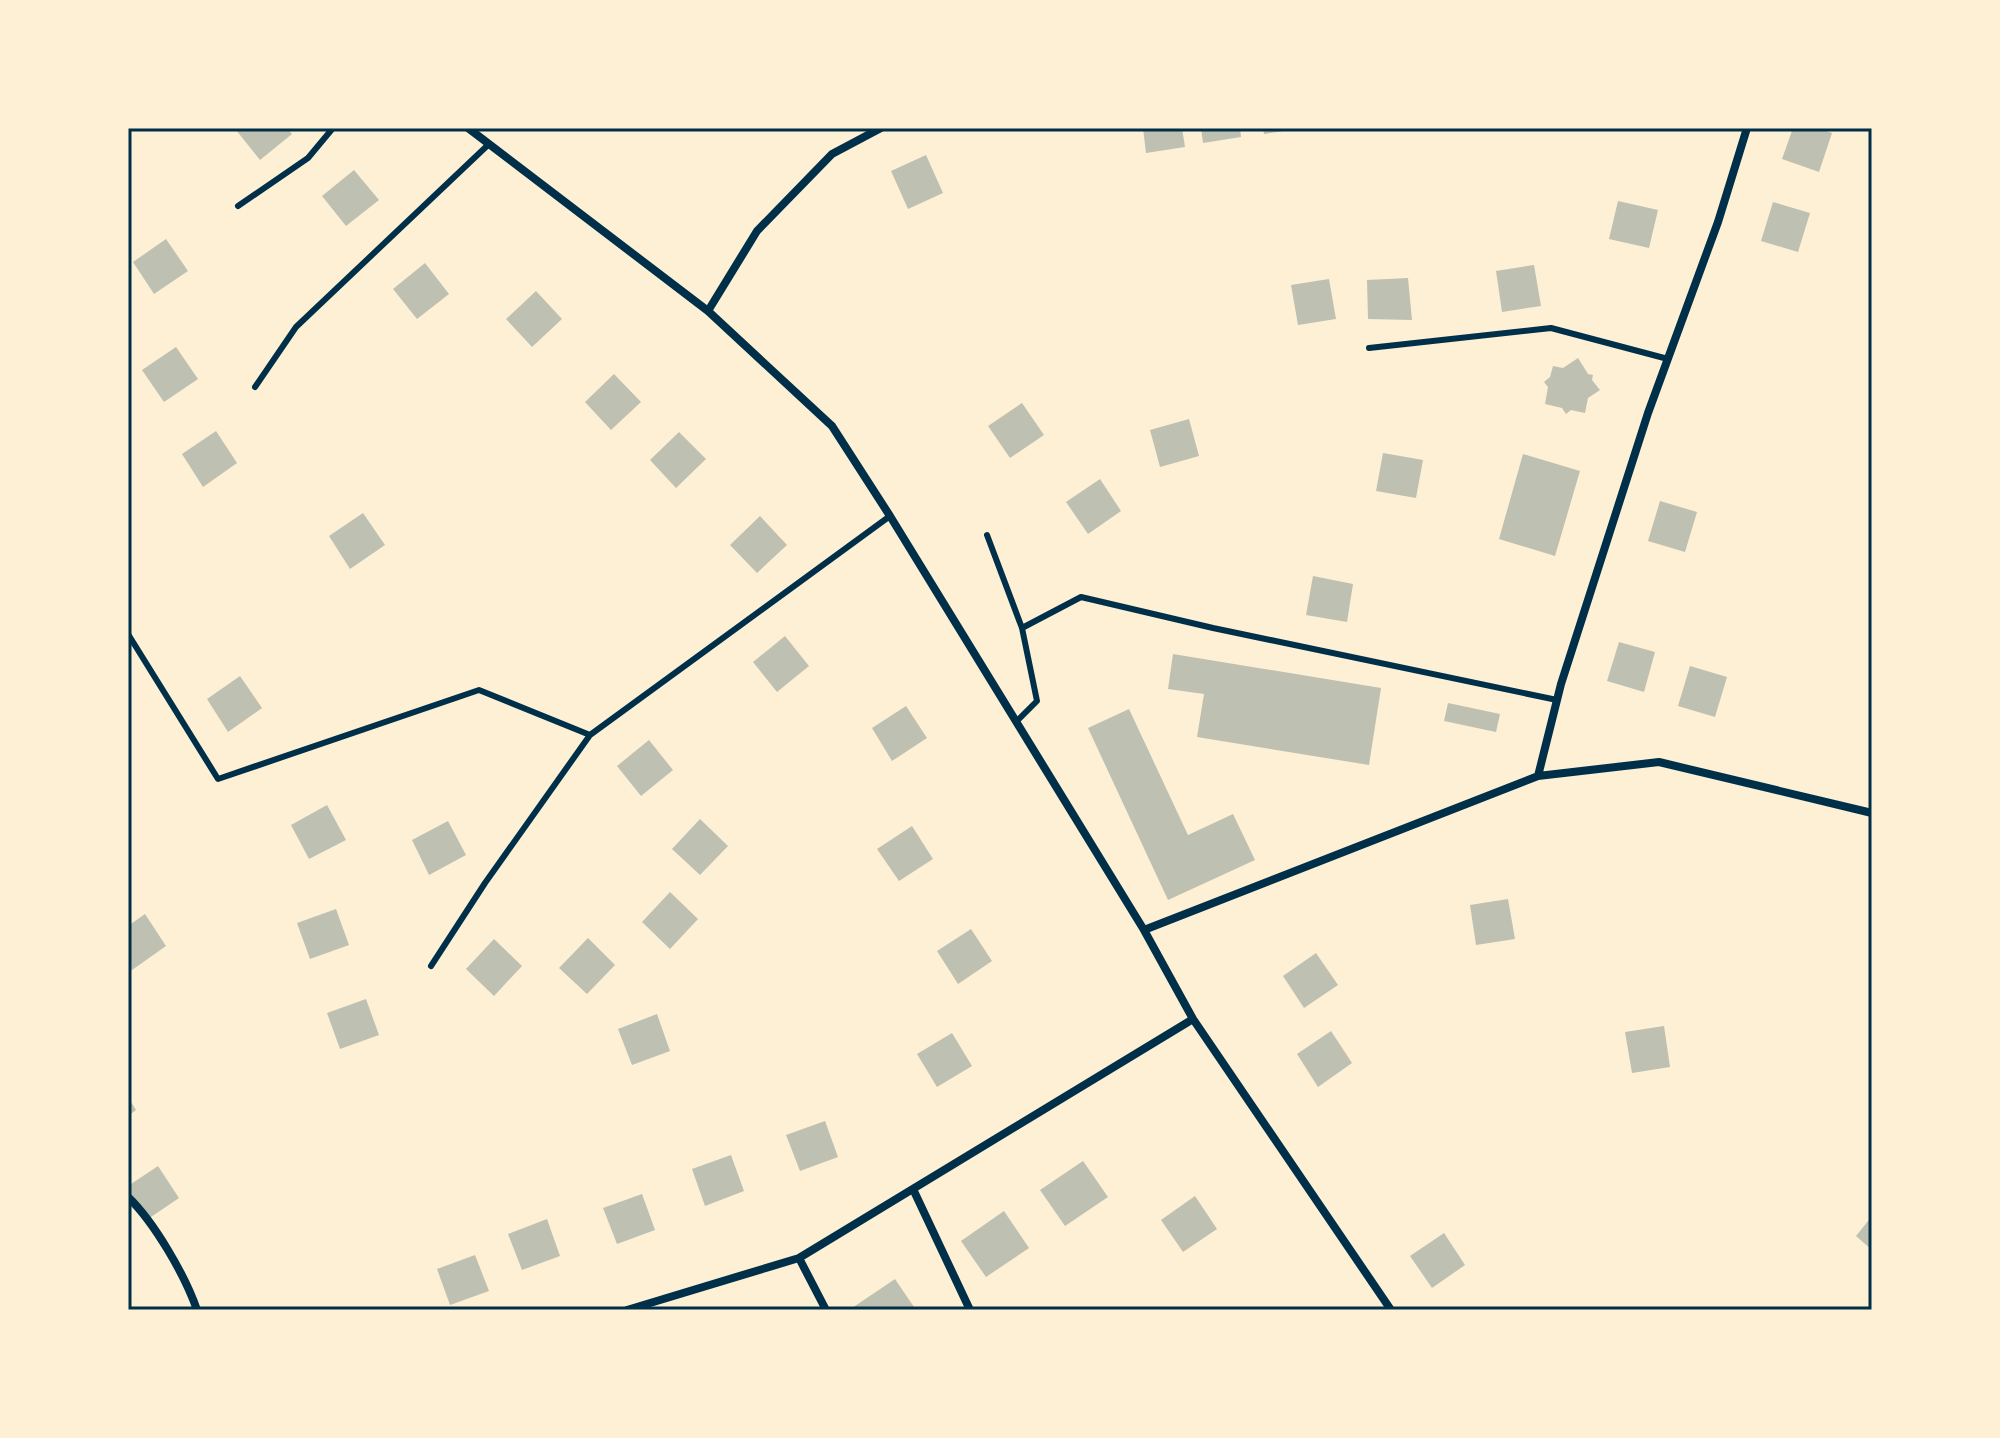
<svg xmlns="http://www.w3.org/2000/svg" width="2000" height="1438" viewBox="0 0 2000 1438" font-family="Ubuntu,sans-serif">
<style>
.building{fill:#bec0b2}
.lines{fill:none;stroke-linecap:round;stroke-linejoin:round}
.service{stroke:#003049;stroke-width:6}
.minor{stroke:#003049;stroke-width:8}
.neatline{fill:none;stroke:#003049;stroke-width:3}
</style>
<rect width="100%" height="100%" fill="#fdf0d5"/>
<path class="building" d="M238 128H287L292 134 260 160 236 130Z
M1143 128H1182L1185 147 1146 153Z
M1201 128H1240L1241 137 1203 143Z
M1263 128H1291V130L1264 134Z
M1793 128H1817L1832 133 1819 172 1782 159Z
M926 155 943 193 908 209 891 171Z
M354 170 379 200 346 226 322 196Z
M1618 201 1658 210 1649 248 1609 239Z
M1773 202 1810 213 1798 252 1761 241Z
M166 239 188 271 154 294 133 262Z
M425 263 449 294 417 319 393 289Z
M1534 265 1541 306 1502 312 1496 271Z
M1408 278 1412 320 1368 319 1367 280Z
M1329 279 1336 319 1298 325 1291 285Z
M536 291 562 319 532 347 506 319Z
M176 347 198 379 164 402 142 370Z
M1578 358 1588 374 1593 375 1592 380 1600 390 1588 398 1585 413 1571 410 1566 414 1562 408 1545 404 1548 387 1544 382 1550 377 1553 366 1563 368Z
M614 374 641 402 611 430 585 402Z
M1022 403 1044 435 1010 458 988 426Z
M1189 419 1199 456 1160 467 1150 430Z
M216 431 237 463 203 487 182 454Z
M679 432 706 459 676 488 650 460Z
M1383 453 1423 460 1416 498 1376 491Z
M1523 454 1580 471 1555 556 1499 539Z
M1100 479 1121 511 1088 534 1066 502Z
M1660 501 1697 512 1685 552 1648 541Z
M363 513 385 545 350 569 329 536Z
M760 516 787 545 757 573 730 545Z
M1313 576 1353 584 1347 622 1306 615Z
M785 636 809 666 777 692 753 662Z
M1619 642 1655 652 1644 692 1607 681Z
M1173 654 1381 688 1369 765 1197 737 1204 694 1168 689Z
M1690 666 1727 677 1715 717 1678 706Z
M240 676 262 708 228 732 207 699Z
M1448 703 1500 714 1496 732 1444 721Z
M906 706 927 738 892 761 872 728Z
M1129 709 1188 835 1233 814 1255 860 1168 900 1088 728Z
M649 740 673 770 641 796 617 766Z
M327 805 346 840 309 859 291 825Z
M700 819 728 846 700 875 672 849Z
M448 821 466 855 429 875 412 840Z
M912 826 933 859 899 881 877 849Z
M670 892 698 919 670 949 642 922Z
M1508 899 1515 939 1476 945 1470 905Z
M336 909 349 945 310 959 297 923Z
M145 914 166 946 132 970 128 963V926Z
M971 929 992 961 958 984 937 951Z
M588 938 615 965 587 994 559 968Z
M494 939 522 966 494 996 466 969Z
M1316 953 1338 985 1304 1008 1283 976Z
M366 999 379 1035 340 1049 327 1013Z
M657 1014 670 1051 632 1065 618 1029Z
M1664 1026 1670 1067 1632 1073 1625 1032Z
M1331 1031 1352 1063 1318 1087 1297 1054Z
M952 1033 972 1066 937 1087 917 1054Z
M128 1097 136 1110 128 1116Z
M825 1121 838 1157 800 1171 786 1135Z
M731 1155 744 1191 705 1206 692 1169Z
M1083 1161 1108 1197 1065 1226 1040 1190Z
M158 1166 179 1198 145 1221 128 1195V1186Z
M642 1194 655 1230 617 1244 603 1208Z
M1195 1196 1217 1229 1183 1252 1161 1220Z
M1004 1211 1029 1248 986 1277 961 1241Z
M1872 1216V1250L1856 1236Z
M547 1219 560 1256 522 1270 508 1234Z
M1444 1233 1465 1265 1432 1288 1410 1256Z
M475 1255 489 1291 450 1305 437 1269Z
M895 1279 916 1310H853L852 1308Z"/>
<g class="lines">
<path class="service" d="M238 206 308 158 333 128
M1369 348 1551 328 1668 359
M255 387 296 327 489 144
M987 535 1022 628 1037 701 1016 722
M1022 628 1081 597 1213 628 1557 700
M128 634 218 779 479 690 590 735 890 516
M431 966 485 883 590 735"/>
<path class="minor" d="M468 128 708 311 832 426 890 516 1144 930 1193 1019 1391 1310
M708 311 757 231 832 154 881 128
M1538 776 1561 684 1648 413 1718 222 1747 128
M1144 930 1538 776 1659 762 1872 813
M913 1189 970 1310
M128 1197C154 1222 185 1275 197 1310
M799 1258 826 1310
M627 1310 799 1258 1193 1019"/>
</g>
<rect width="2000" height="1438" fill="none" stroke="#fdf0d5" stroke-width="260"/>
<rect x="130" y="130" width="1740" height="1178" class="neatline"/>
</svg>
